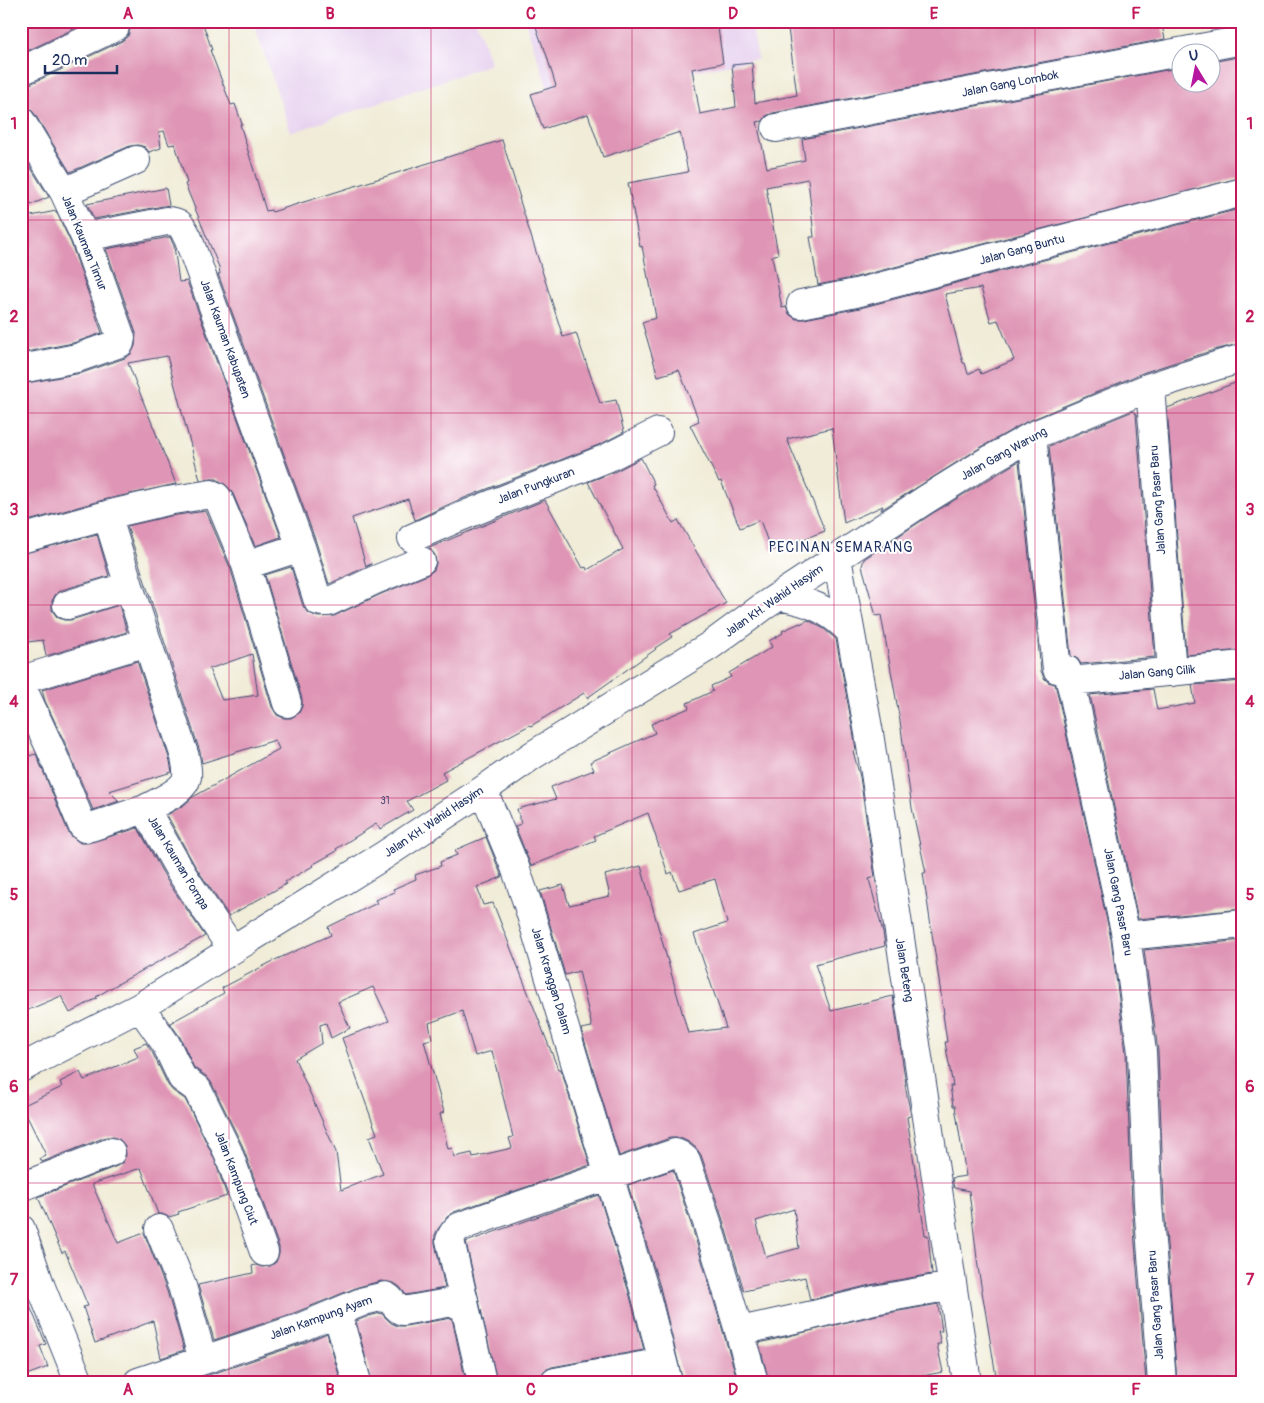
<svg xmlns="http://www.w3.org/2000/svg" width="1264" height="1403" viewBox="0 0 1264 1403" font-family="Pangolin,sans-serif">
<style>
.built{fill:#e7d2ef}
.building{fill:#df95b5;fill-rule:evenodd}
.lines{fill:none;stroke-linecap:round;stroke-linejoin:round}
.minor-casing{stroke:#3b4b70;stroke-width:30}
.minor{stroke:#fff;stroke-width:28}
.grid{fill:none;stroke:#c2185b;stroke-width:1;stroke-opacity:0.55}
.labels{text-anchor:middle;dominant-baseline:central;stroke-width:4;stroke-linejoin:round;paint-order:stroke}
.number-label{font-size:10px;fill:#4c4874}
.street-label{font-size:12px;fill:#1b2f5e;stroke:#fff}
.neighbourhood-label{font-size:14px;letter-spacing:1px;fill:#1b2f5e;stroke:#fff}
.neatline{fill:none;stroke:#c2185b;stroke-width:2}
.grid-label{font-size:16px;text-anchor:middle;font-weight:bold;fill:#c2185b}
</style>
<rect width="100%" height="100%" fill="#fff"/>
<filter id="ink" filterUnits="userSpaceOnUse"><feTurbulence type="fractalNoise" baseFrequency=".02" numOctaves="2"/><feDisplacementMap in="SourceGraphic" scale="10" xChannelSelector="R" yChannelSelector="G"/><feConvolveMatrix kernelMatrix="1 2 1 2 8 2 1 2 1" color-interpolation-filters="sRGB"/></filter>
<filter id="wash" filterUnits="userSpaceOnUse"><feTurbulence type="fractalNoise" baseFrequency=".0096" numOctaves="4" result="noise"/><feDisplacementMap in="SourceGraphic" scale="20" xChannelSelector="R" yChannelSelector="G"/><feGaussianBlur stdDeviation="1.12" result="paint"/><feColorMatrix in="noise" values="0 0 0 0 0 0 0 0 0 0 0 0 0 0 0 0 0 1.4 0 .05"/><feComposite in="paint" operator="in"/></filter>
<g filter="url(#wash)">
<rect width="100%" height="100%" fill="#f0ecd7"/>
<path class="built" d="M253 21H476L491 64 291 133Z
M525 21H751L758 59 551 98Z"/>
<g id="blocks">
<path class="building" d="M21 21H90L21 54Z
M129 21H202L212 50H210L231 105 235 104 242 124H240L266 211 271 210 272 212 502 140 520 198H519L563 337 576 333 600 403 616 400 624 432 601 444 454 502 415 520 408 499 352 518 366 566 372 564 329 584 316 542 218 274H220L219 267 185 184 187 183 175 144 169 145 164 131 159 132 161 148 149 152 145 147 138 145 130 146 70 172 34 113 29 108 21 105V86L28 85 122 41 128 36 130 29Z
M534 21H717L723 63 692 69 700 114 736 107 732 65 752 63 755 103 797 95 787 21H1161L1165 39 773 113 766 116 763 121 757 122 767 168 805 160 802 139 1182 67V82H1212V62L1243 56V177L852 278 818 285 810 237H814L808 179 766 187 778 254 772 256 782 308 786 307 789 314 796 319H804L860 308 1243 208V343L1214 350 1145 372 1026 422 978 449 881 510 883 506 844 523 832 428 787 439 825 531 771 551 760 520 740 528 721 481 719 482 690 425 699 421 679 370 658 376 642 322 656 318 649 278H648L642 246 640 247 628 183 688 172 680 132 603 157 588 114 543 129 531 94 556 86 544 47H543ZM981 288 991 322 998 320 1014 360 981 374 979 369 968 374 965 363H963L945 294Z
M21 152 49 197 21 209Z
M166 188 169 205 94 219 87 204Z
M56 211 71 243 102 333 73 343 21 353V218Z
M170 237 174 246 179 282 187 281 281 537 255 546 233 494 228 487 217 479H209L200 480 167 356 128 363 176 484 103 500 21 523V384L82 373 125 358 131 354 135 346 136 333 106 249Z
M1243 380V650L1186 655 1167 408Z
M1133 411 1136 414 1155 657 1081 664 1077 658 1071 656 1049 446Z
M641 458 654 484 652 485 673 523 678 520 726 603 670 634 672 637 655 648 656 649 587 698 584 693 531 726 530 725 442 772 446 780 407 801 413 810 380 829 376 824 336 849 337 851 312 865 313 866 285 882 286 884 229 916 195 866 167 815 184 805 193 797 279 749 275 740 202 763 200 752 127 526 170 516 206 511 231 570 272 707 277 715 284 718H291L299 713 302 706V699L265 575 291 567 303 606 307 612 318 617 334 616 381 594 427 575 434 570 436 563 435 555 429 548 545 500 583 568 586 567 587 570 623 549 588 482 614 472ZM252 654 258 695 222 700 209 669Z
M1019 461 1041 671 1044 678 1048 682 1055 684 1058 696 1111 939 1126 1053 1132 1205 1146 1382H997L978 1267 969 1191 954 1188 952 1178 966 1176 955 1106H953L950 1086H953L945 1042H947L943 1014H944L923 873H926L912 808 900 721 881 615 876 616 862 566 864 559 933 513Z
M97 534 109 576 62 590 56 594 52 601V610L57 617 64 620H71L119 605 127 632 46 656 43 640 21 643V554Z
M808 620 824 629 836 639 854 736 856 750 853 751 860 777 875 877 869 879 883 932 885 946 815 964 831 1011 893 996 906 1085H905L911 1116 907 1117 925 1235H928L932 1274 870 1285 810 1300 805 1277 744 1291 722 1217 701 1155 696 1148 690 1143 681 1138H670L619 1156 581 1029 592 1027 579 971 565 975 540 891 563 885 569 905 610 896 605 875 641 866 688 1033 726 1028 694 934 727 923 715 879 679 890 672 872 668 874 648 813 594 836 596 840 531 866 515 826 521 824 517 809 556 799 551 787 594 770 590 762 655 733 651 724 689 708 687 703 713 691 711 686 731 677 729 673 772 647 769 641 783 633 782 631 800 623V624ZM794 1209 799 1248 766 1257 756 1221Z
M137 661 170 761 172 772 109 791 119 801 93 810 65 743 45 701 42 690Z
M1243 681V909L1138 919 1090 695 1153 689 1157 710 1195 703 1192 685Z
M36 754 68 831 71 836 80 843H88L138 828 168 882 205 936 114 986 96 997 97 998 70 1013 61 996 21 1013V758Z
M486 837 502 877 477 887 483 905 493 903 558 1069H561L590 1165 480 1203 454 1212 447 1217 438 1229 435 1235V1243L445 1288 406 1295 400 1287 394 1283 381 1281 358 1287 294 1313 214 1340 198 1285 253 1273 252 1266 256 1265 262 1267 270 1266 276 1262 279 1254V1247L242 1145 211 1082 206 1076 194 1068 180 1037 170 1023 224 993 222 988 275 960 331 935 328 927 377 903 375 900 395 892 393 889 416 879 415 875 441 866 440 862 457 855 455 850ZM373 987 389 1021 342 1038 377 1134 369 1137 383 1174 341 1190 336 1152 295 1059 322 1043 320 1025 326 1023 331 1038 350 1028 338 1002ZM462 1011 475 1056 492 1051 513 1137 509 1138 512 1148 473 1157 472 1153 454 1157 452 1148 448 1149 440 1114 444 1112 424 1041 432 1039 429 1023Z
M1243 940V1382H1177L1164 1203 1158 1051 1144 950Z
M146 1043 152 1052 168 1085 173 1091 185 1099 214 1158 227 1196 178 1212 179 1214 169 1217 162 1214H158L141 1168 92 1184 118 1243 144 1233 167 1291 184 1350 161 1358 153 1321 95 1343 83 1307 88 1306 65 1251 62 1253 38 1197 117 1166 123 1162 126 1155 125 1146 120 1140 113 1137H106L42 1162 40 1158 46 1155 22 1106 62 1087 60 1082 80 1072 84 1080 138 1057 134 1048Z
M673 1170 692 1227 738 1382H683L660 1287 628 1185Z
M599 1195 630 1296 644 1350 552 1367 545 1370 540 1376V1381L497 1382 466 1242Z
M21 1285 46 1344 40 1346 48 1367 21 1377Z
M938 1304 942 1331H938L941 1344H937L943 1372 890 1382H769L759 1343 877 1315Z
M381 1313 391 1323 398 1326H405L452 1318 466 1382H372L356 1321 369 1316Z
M327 1333 341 1382H188L304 1343Z"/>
</g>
</g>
<g filter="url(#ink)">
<use href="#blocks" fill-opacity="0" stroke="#3b4b70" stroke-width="1"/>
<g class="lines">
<defs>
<path id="minor" d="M21 71 115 27
M21 121 64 192 85 237 121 338 120 343 77 358 21 369
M776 128 1243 40
M64 192 136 160
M85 237 167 221C181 221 182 227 188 238L301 547 318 601 322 602H328L375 580 421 561
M801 304 856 293 1243 192
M1150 387 1172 672
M1032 436 1057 669 1067 670 1073 692 1126 936 1142 1052 1148 1204 1162 1382
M412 538 460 517 607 458 658 432
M21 539 107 515 167 501 211 494 216 496 219 500 246 565 301 547
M837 558 869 733 967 1382
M246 565 287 703
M129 586 185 757C186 763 188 771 187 777 184 792 157 802 145 809
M779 596C809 602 827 608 849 630
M67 605 129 586 107 515
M21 680 147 642
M1070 681 1243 665
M21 685 51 750 82 825 85 828 91 827 145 809 182 874 232 949
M483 790 515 867 528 905 609 1176 645 1292 668 1382
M1126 936 1243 924
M140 1007 166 1044 182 1078 197 1089 228 1152 264 1252
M21 1068 140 1007 383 856 483 790 533 755 711 645 764 606 925 500 986 462 1032 436 1150 387 1219 365 1243 358
M21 1187 111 1152
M21 1229 41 1287 79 1382
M159 1229 182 1286 203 1360
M337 1313 357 1382
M740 1331 813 1315 874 1300 952 1286
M138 1382 299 1328 364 1301 385 1296C393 1298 394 1309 403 1311L464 1300
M482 1382 450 1240C452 1234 454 1231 459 1227 530 1201 603 1178 675 1153L680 1155 686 1160 707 1222 754 1382
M555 1382 663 1362"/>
</defs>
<use href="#minor" class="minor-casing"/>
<use href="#minor" class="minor"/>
</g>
</g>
<path class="grid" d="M229 21V1382M431 21V1382M632 21V1382M834 21V1382M1035 21V1382M21 220H1243M21 413H1243M21 605H1243M21 798H1243M21 990H1243M21 1183H1243"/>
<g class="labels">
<g class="number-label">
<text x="385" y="801">31</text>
</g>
<g class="street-label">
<text transform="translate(1010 84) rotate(-11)">Jalan Gang Lombok</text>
<text transform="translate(84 243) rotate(68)">Jalan Kauman Timur</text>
<text transform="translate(1022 250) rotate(-15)">Jalan Gang Buntu</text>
<text transform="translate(225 339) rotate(70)">Jalan Kauman Kabupaten</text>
<text transform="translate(1004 454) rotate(-29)">Jalan Gang Warung</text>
<text transform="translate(536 486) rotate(-21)">Jalan Pungkuran</text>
<text transform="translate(1158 500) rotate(-94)">Jalan Gang Pasar Baru</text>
<text transform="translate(774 601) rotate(-35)">Jalan KH. Wahid Hasyim</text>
<text transform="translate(1157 673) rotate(-5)">Jalan Gang Cilik</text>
<text transform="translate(434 822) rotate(-34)">Jalan KH. Wahid Hasyim</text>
<text transform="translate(178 863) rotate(59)">Jalan Kauman Pompa</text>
<text transform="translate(1118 902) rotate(79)">Jalan Gang Pasar Baru</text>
<text transform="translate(904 970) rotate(81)">Jalan Beteng</text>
<text transform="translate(551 981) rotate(73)">Jalan Kranggan Dalam</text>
<text transform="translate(236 1178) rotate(69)">Jalan Kampung Ciut</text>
<text transform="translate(1156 1305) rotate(-94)">Jalan Gang Pasar Baru</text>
<text transform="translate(321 1318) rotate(-20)">Jalan Kampung Ayam</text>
</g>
<g class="neighbourhood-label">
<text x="841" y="547">PECINAN SEMARANG</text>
</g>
</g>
<rect width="1264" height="1403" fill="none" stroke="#fff" stroke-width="55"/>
<g transform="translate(1196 68) rotate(350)"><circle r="24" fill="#ffffff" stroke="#a4acbf"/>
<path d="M0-4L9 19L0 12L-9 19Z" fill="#b5179e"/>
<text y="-8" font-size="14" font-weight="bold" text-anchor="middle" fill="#1b2f5e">U</text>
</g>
<path d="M45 65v8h72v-8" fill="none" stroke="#1b2f5e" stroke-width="2.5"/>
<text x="52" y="65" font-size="15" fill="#1b2f5e" stroke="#ffffff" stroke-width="4" paint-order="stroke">20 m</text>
<rect x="28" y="28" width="1208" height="1348" class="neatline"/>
<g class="grid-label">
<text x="128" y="19">A</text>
<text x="330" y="19">B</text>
<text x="531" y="19">C</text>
<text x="733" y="19">D</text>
<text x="934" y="19">E</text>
<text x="1136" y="19">F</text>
<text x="14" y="129">1</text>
<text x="1250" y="129">1</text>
<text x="14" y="322">2</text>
<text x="1250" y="322">2</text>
<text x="14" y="515">3</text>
<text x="1250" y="515">3</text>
<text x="14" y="707">4</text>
<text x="1250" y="707">4</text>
<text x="14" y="900">5</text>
<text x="1250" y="900">5</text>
<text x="14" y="1092">6</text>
<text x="1250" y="1092">6</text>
<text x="14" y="1285">7</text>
<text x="1250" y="1285">7</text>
<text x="128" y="1395">A</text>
<text x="330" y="1395">B</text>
<text x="531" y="1395">C</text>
<text x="733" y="1395">D</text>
<text x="934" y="1395">E</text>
<text x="1136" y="1395">F</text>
</g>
</svg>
